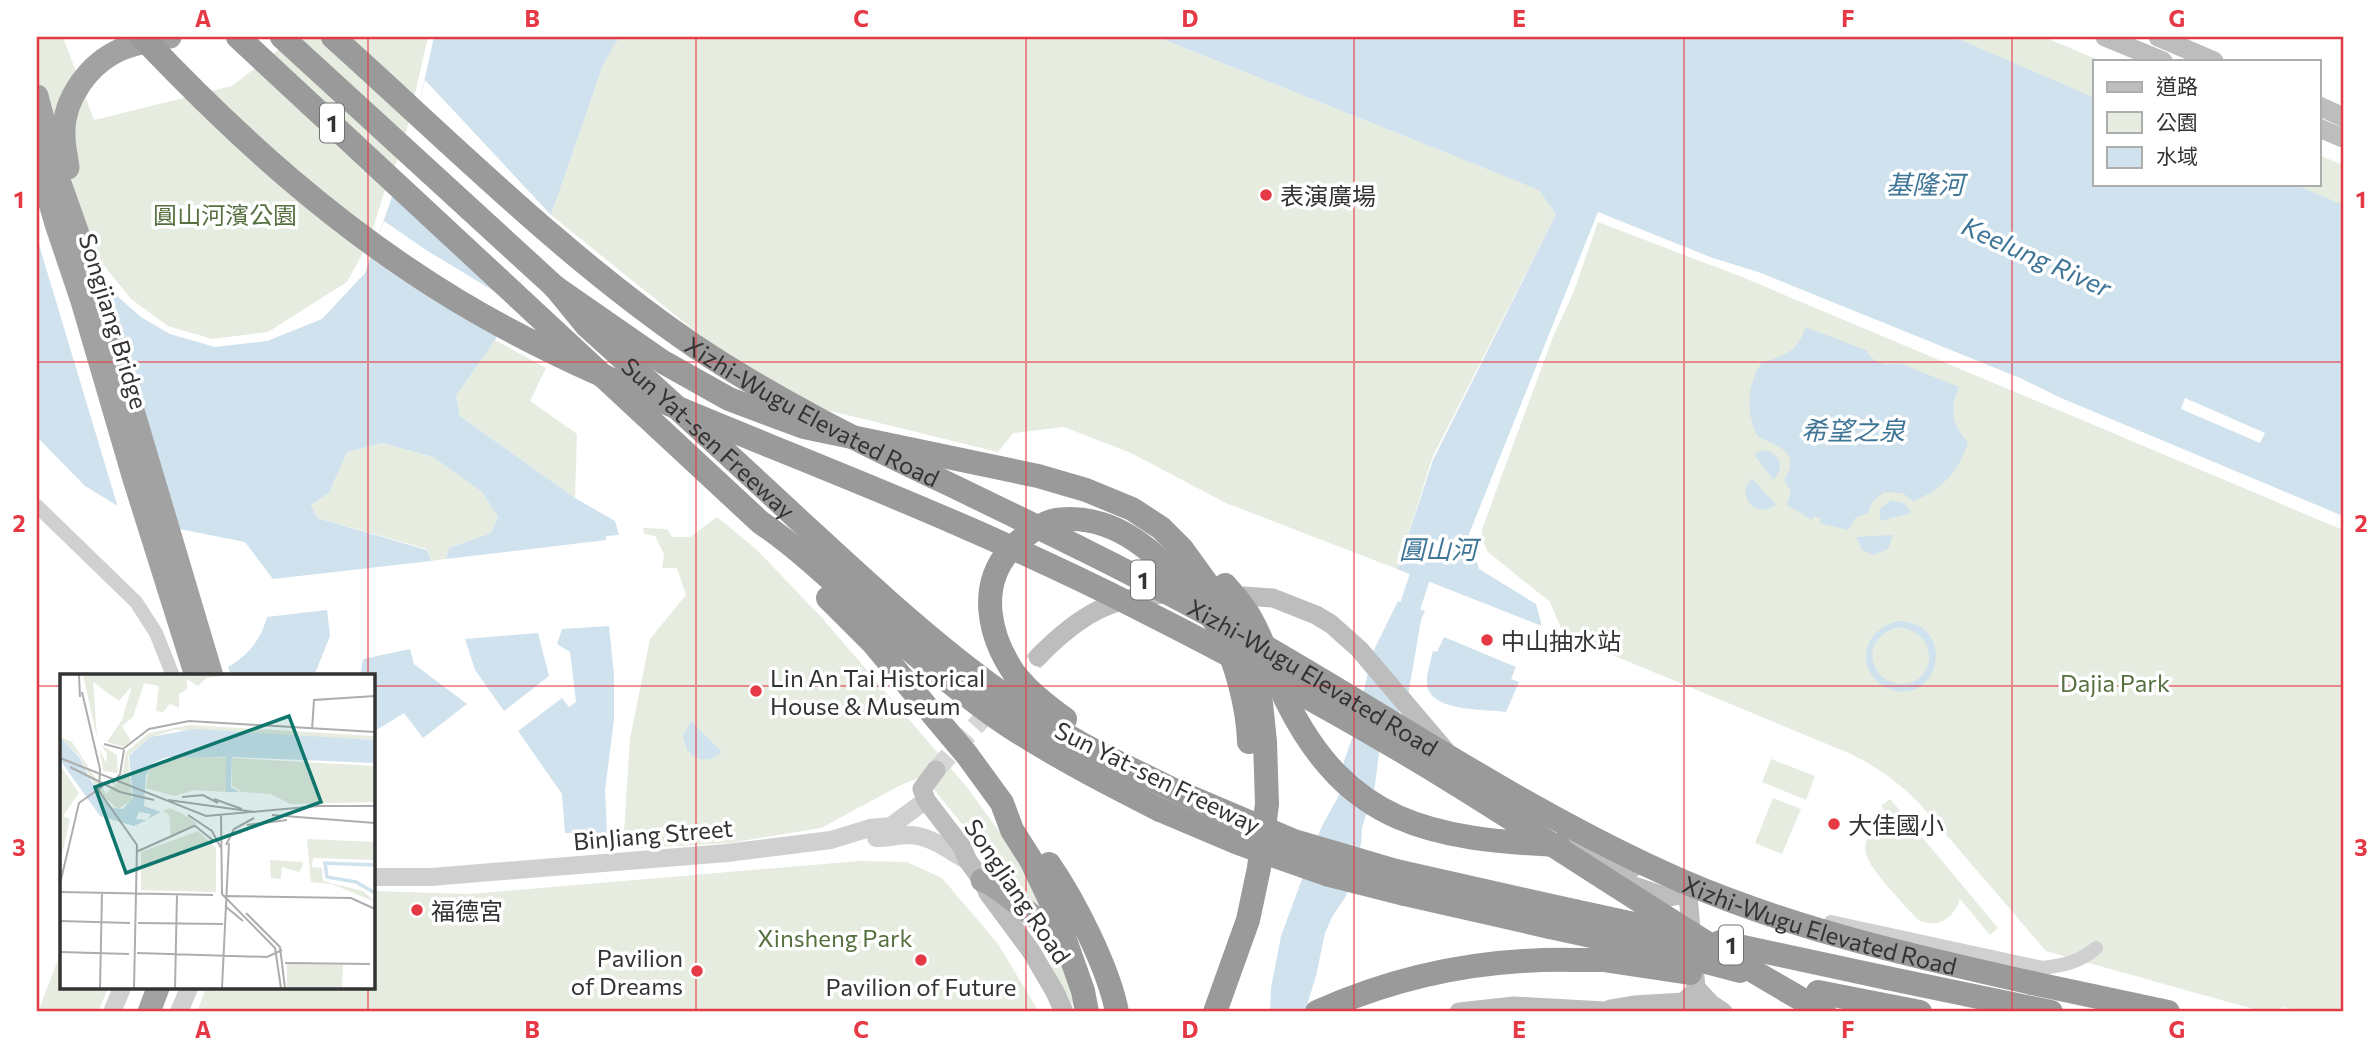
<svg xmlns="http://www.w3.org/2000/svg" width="2380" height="1049" viewBox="0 0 2380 1049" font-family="Commissioner,'Noto Sans TC',sans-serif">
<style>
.green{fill:#e6ecdf}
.water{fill:#cfe2ee;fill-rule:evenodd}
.pier{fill:#fff}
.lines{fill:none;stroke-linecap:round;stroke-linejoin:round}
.river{stroke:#cfe2ee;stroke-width:21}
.secondary-tunnel{stroke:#d6d6d6;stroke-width:19;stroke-dasharray:19 10;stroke-linecap:butt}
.minor{stroke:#d0d0d0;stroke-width:14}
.tertiary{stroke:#d0d0d0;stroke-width:18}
.secondary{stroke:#bdbdbd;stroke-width:19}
.trunk{stroke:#a2a2a2;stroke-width:23}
.motorway{stroke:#9a9a9a;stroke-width:24}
.motorway-bridge{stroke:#9a9a9a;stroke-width:24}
.grid{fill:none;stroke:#e63946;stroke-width:2;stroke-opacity:0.55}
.poi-dot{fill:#e63946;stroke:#fff;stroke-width:2.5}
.labels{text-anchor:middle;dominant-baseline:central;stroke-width:7;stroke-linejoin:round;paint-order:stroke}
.shield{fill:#fff;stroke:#707070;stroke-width:2}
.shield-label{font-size:23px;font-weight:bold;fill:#333}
.poi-label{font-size:24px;fill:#333;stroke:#fff;text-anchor:start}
.park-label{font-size:24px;fill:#56703f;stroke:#fff}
.street-label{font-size:24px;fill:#333;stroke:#fff}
.water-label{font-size:26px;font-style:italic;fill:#3f7597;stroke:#fff}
.inset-river{fill:none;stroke:#cfe2ee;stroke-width:3.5}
.inset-road{fill:none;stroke:#adadad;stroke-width:2}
.view{fill:#0f766e;fill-opacity:0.15;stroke:#0f766e;stroke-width:3.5}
.inset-edge{fill:none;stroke:#333;stroke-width:3.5}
.neatline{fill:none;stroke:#e63946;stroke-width:2.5}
.grid-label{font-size:23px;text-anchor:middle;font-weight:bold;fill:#e63946}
</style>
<rect width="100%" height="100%" fill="#fff"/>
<path class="green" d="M37 37H63L94 120 232 86 295 37H428L403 146 384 193 368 244 347 282 268 332 212 339 168 326 131 299 43 190 37 167Z
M621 37H1157L1540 190 1556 214 1433 456 1397 569 1226 503 1131 453 1064 427 1013 433 998 452 818 408 742 369 551 215 602 68 614 45Z
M1927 37H2044L2101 61H2095V109Z
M2319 155 2343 165V216L2268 184H2319Z
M1598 222 1742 277 2343 530V1012H2302L2282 1007 2279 1012H2264L2046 951 1919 803C1898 782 1877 767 1851 754L1564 635 1550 602 1488 552 1483 541 1482 529 1553 337 1574 291Z
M495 340 546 368 530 401 577 434 575 498 460 416 456 396Z
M382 443 433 457 482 492 498 517 491 533 449 548 446 559 431 561 427 549 317 518 311 505 329 493 347 452Z
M717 517 756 549 823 619 966 786 1012 849 1053 930 1077 1006 1066 1001 1025 902 923 776 899 786 821 828 729 843 623 849 630 739 650 639 686 595 677 568H662L664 554 655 536 644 534 643 528 667 529 672 537H690Z
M1771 759 1815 776 1806 800 1762 782Z
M1773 798 1801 809 1782 854 1755 843Z
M1890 799 1998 928 1990 935 1960 899C1954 919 1936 930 1917 919 1904 904 1874 874 1867 857 1860 839 1875 824 1892 821L1881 806Z
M860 861 907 862 942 878 998 944 1039 1012H197L206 988H373V891L469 894Z
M61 952V988H108L98 1012H38Z"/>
<path class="water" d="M434 37H621L614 45 602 68 551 215 495 340 456 396 460 416 575 498 615 521 619 535 606 536V540L446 559 449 548 491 533 498 517 482 492 433 457 382 443 347 452 329 493 311 505 317 518 427 550 431 561 273 579 245 542 144 522 85 486 37 437V185L76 247 117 296 141 317 170 334 215 347 267 341 322 319 365 273 410 146Z
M1157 37H1954L2095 98V184H2294L2343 205V516L2061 398 2020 378 1761 273 1710 257 1598 212 1469 534 1479 569 1536 604 1542 626 1397 569 1433 460 1556 214 1539 190Z
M1805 327 1866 350C1873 363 1885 367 1899 363L1959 387C1949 408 1952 425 1968 442 1959 471 1942 490 1913 501L1903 493 1884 492 1872 502 1868 513 1856 517 1848 530 1820 523 1821 519 1814 516 1812 520 1787 505 1791 492 1784 480C1802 452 1778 446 1758 437 1745 413 1747 385 1762 362 1784 357 1799 351 1805 327Z
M1765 450C1781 454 1785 469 1773 480L1754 454Z
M1752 478 1776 505C1761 515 1746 508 1745 490Z
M1891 500 1904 503 1911 513 1880 521V509Z
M1893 535 1888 549 1874 555 1862 550 1856 537Z
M1398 601 1425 611 1421 620 1408 696 1380 745 1375 785 1362 828 1361 844 1346 896 1332 917 1325 933 1316 976 1308 1002V1012H1270L1271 988 1281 936 1321 828 1339 795 1344 761 1355 730 1372 654Z
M327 610 330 636 314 676H231L228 667C249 655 261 639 267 617Z
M1898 621C1957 622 1941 704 1892 690 1883 687 1876 682 1871 674 1857 650 1874 627 1898 621ZM1899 627C1945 633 1934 692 1895 683 1886 681 1878 675 1875 667 1866 647 1881 631 1899 627Z
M609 626 614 675V720L605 790 607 833H565L562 794 518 731 562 698 569 707 576 702 570 652 557 644 562 629Z
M538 633 549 676 504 711 475 670 465 639Z
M1444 637 1516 667 1511 679 1519 682 1506 712C1485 709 1429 712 1427 684 1426 674 1431 661 1433 651L1437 652Z
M410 649 414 664 467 704 423 738 404 713 375 731 373 728V676H360L363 659Z
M691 721 722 752C711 763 697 762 687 750L683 735Z"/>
<path class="pier" d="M425 80 551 215 547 224 418 111Z
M417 115 545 229 513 298 395 188 410 146Z
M37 182 143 526 119 511 37 238Z
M384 221 426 250 512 302 502 323 375 245Z
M2185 398 2265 433 2260 443 2181 409Z"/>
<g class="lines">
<path class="river" d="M1402 631 1428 552"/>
<path class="secondary-tunnel" d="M936 770 1038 657"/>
<path class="minor" d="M37 506 136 602 156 633 173 676
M1831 922 2043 968C2064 965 2080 962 2096 948"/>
<path class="tertiary" d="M876 838C888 838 899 835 911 835 933 837 949 851 968 861
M373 877H431L727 853 831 840 870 828 891 826 926 800
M112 1012 122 988
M179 1012 189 988"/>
<path class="secondary" d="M2105 37 2163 61
M2158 37 2214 61
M2319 106 2343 117
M2319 128 2343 138
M1244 596 1273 598 1316 615 1331 624 1359 649 1445 750
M1038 657C1078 616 1113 594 1173 594
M936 770 922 789 926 800 962 847 968 861 982 880 988 893 1031 951 1055 992 1064 1012
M1563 843 1633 868
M1622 882 1667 897 1688 894
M1680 888 1688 894 1697 1000 1703 1012
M1698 990 1711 1004 1723 1012
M1610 1009 1634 1005 1684 1002 1697 989
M1459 1012 1514 1006 1623 1012"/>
<path class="trunk" d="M37 96 60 183 93 276 212 676
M38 161 56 224 82 301 134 479 196 676
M68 168C67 158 64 147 64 136 62 100 89 63 122 49 137 43 154 40 170 37
M982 880C1000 887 1021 908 1039 920
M149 1012 158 988"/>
<g class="motorway">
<path d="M238 37 760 522C818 562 866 615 922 660 952 684 983 710 1015 730 1062 760 1111 785 1160 810"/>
<path id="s1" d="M282 37 555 287 586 325C658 390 730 456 801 522 900 613 1001 709 1125 766"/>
<path d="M555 287 663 362 729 399 804 427 1038 476 1086 490 1132 509 1161 528 1182 549 1221 603 1246 645 1261 703 1265 742 1267 804 1259 868 1248 920 1215 1012"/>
<path d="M1225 585C1233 594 1242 604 1248 614 1265 641 1273 674 1287 702 1348 824 1431 839 1558 845"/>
<path d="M828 598 873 643 967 755 1002 803 1012 830 1031 860 1053 906 1083 991 1087 1012"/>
<path d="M1065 719C1047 706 1027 691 1014 673 989 636 978 587 1009 551 1020 539 1041 522 1057 520 1117 512 1163 558 1197 601 1205 610 1215 619 1220 630 1236 663 1248 706 1249 742"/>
<path d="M1049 864C1074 900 1109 969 1117 1012"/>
<path d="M1396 871 1574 911"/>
<path d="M1405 894 1550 927"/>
<path d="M1887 978 2051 1012"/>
<path d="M2032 983 2168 1012"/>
<path d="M1818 992 1920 1012"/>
<path d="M1317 1012C1399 975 1486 958 1575 960"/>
</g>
<g class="motorway-bridge">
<path d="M142 37C239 139 337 228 458 301 556 360 663 402 770 446 894 496 1018 547 1138 608 1247 663 1353 720 1456 784 1579 860 1698 942 1824 1012"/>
<path id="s2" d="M333 37C450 142 563 256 693 345 775 400 864 444 953 486 1042 529 1131 572 1218 620 1373 705 1519 810 1682 881 1796 930 1912 956 2032 983"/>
<path d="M1125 766 1176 791 1294 841 1396 871"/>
<path d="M1160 810 1238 843 1326 874 1405 894"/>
<path d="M1574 911 1685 935"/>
<path d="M1550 927 1683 956 1740 971"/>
<path d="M1720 942 1887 978"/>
<path d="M1575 960H1603L1690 973"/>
</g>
</g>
<path class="grid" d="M368 37V676M696 37V1012M1026 37V1012M1354 37V1012M1684 37V1012M2012 37V1012M37 362H2343M37 686H61M373 686H2343M368 988V1012"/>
<g class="poi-dot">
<circle cx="1266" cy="195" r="7"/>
<circle cx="1487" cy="640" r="7"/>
<circle cx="756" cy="691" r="7"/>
<circle cx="1834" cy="824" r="7"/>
<circle cx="417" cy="910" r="7"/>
<circle cx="921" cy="960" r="7"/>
<circle cx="697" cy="971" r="7"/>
</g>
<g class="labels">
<g class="shield">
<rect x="320" y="103.5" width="24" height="39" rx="5"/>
<rect x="1131" y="560.5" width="24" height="39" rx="5"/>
<rect x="1719" y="925.5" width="24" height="39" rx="5"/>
</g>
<g class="shield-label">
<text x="332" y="123">1</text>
<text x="1143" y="580">1</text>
<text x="1731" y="945">1</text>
</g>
<g class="poi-label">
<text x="1280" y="195">表演廣場</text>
<text x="1501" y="640">中山抽水站</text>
<text x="770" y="677">Lin An Tai Historical<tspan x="770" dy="28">House &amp; Museum</tspan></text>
<text x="1848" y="824">大佳國小</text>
<text x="431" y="910">福德宮</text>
<text x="683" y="957" text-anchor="end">Pavilion<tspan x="683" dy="28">of Dreams</tspan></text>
<text x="921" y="986" text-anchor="middle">Pavilion of Future</text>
</g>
<g class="park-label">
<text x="225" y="214">圓山河濱公園</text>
<text x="2115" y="682">Dajia Park</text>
<text x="835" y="937">Xinsheng Park</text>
</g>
<g class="street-label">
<text transform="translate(114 321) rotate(73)">Songjiang Bridge</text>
<text stroke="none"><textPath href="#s2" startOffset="611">Xizhi-Wugu Elevated Road</textPath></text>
<text stroke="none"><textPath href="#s1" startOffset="586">Sun Yat-sen Freeway</textPath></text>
<text stroke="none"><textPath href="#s2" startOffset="1178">Xizhi-Wugu Elevated Road</textPath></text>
<text transform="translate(1158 777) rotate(26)">Sun Yat-sen Freeway</text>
<text transform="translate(653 834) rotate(-5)">BinJiang Street</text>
<text transform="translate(1018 891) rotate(56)">SongJiang Road</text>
<text stroke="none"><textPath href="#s2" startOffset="1745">Xizhi-Wugu Elevated Road</textPath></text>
</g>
<g class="water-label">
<text x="1925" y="183">基隆河</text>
<text transform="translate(2037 256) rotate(24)">Keelung River</text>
<text x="1853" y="429">希望之泉</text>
<text x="1438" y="548">圓山河</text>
</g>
</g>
<g transform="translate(60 674)">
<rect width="315" height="315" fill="#fff"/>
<path d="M23 1H162V2L146 4 138 12 127 5V15L119 20V34L110 30 103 38 96 37 99 12 84 9 73 43 62 52 71 67 64 73 47 68 62 46 72 12 59 27 33 8 37 64ZM130 51 315 62V66L115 56 90 63 68 82 72 126 58 135 38 118 19 82 0 63 12 68 46 120 62 103 66 78 89 59ZM41 71 57 81 58 99 43 97 40 76 46 89 47 79ZM116 81 168 84 166 118 135 116 114 122 86 114 89 93ZM172 84 315 92V128L230 130 211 120 182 118 172 112ZM0 91 19 119 3 142 10 145 0 189ZM109 134 121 139 137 149 111 164 109 141 103 137ZM138 157 156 174V218L81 216V178ZM247 165 315 168V186L253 184 252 193 262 194 263 207 303 217 315 228 272 210 251 208ZM210 186 243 188 242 193 239 198 222 193 221 205 211 204ZM227 290 283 291 282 314H227Z" fill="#e6ecdf"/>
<path d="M134 55 315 66V89L172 83 171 113 179 118H166V83H107L93 89 86 101 84 132 101 138 88 145 91 140 79 138 76 145 87 146 74 152 40 142 0 86V63L19 83 37 118 53 134 63 135 73 124 69 82 90 63Z" fill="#cfe2ee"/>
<path class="inset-river" d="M263 189 315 191M265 189 267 203 296 208 315 219"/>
<path class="inset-road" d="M19 1 20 23M22 18 40 95 39 117 77 171 74 314M252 56 254 26 315 22M44 70 63 75 89 55 129 47 315 58M0 84 146 142 258 132H315M10 93 60 118 94 126M53 109 60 100 64 76M122 123 143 121 158 129M154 125 182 135M108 126 195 138M161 140 162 220 215 274 221 314M128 141 152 157 161 174M212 141 315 149M134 151 155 168M187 151 227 146M166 171 174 155 194 144M76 178 134 152M0 210 19 129 43 112M0 218 153 221M165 222 291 224 315 235M165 232 183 247M186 239 220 273 225 314M0 247 70 249M78 249 163 250M0 278 69 280M77 279 207 283 222 276M225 289 310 290M40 314 42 218M115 314 117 220M162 314 169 169"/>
<path class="view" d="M229 42 261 128 66 199 35 113Z"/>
<rect width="315" height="315" class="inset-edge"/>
</g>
<rect width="2380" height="1049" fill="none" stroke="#ffffff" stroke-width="77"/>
<rect x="2093" y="60" width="228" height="126" fill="#ffffff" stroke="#adadad" stroke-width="2"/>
<rect x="2107" y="82" width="35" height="10" fill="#bdbdbd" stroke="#adadad" stroke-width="2"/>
<text x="2156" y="94" font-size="21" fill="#333333">道路</text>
<rect x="2107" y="112" width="35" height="21" fill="#e6ecdf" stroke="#adadad" stroke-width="2"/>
<text x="2156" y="130" font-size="21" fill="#333333">公園</text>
<rect x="2107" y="147" width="35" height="21" fill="#cfe2ee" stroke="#adadad" stroke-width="2"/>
<text x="2156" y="164" font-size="21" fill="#333333">水域</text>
<rect x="38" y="38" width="2304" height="972" class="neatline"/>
<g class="grid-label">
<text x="203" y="27">A</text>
<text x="532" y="27">B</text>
<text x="861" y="27">C</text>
<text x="1190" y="27">D</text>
<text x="1519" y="27">E</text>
<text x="1848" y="27">F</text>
<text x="2177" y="27">G</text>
<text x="19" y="208">1</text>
<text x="2361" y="208">1</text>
<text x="19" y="532">2</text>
<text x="2361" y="532">2</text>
<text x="19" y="856">3</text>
<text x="2361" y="856">3</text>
<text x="203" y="1038">A</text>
<text x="532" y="1038">B</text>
<text x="861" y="1038">C</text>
<text x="1190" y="1038">D</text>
<text x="1519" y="1038">E</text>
<text x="1848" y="1038">F</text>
<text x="2177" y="1038">G</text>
</g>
</svg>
